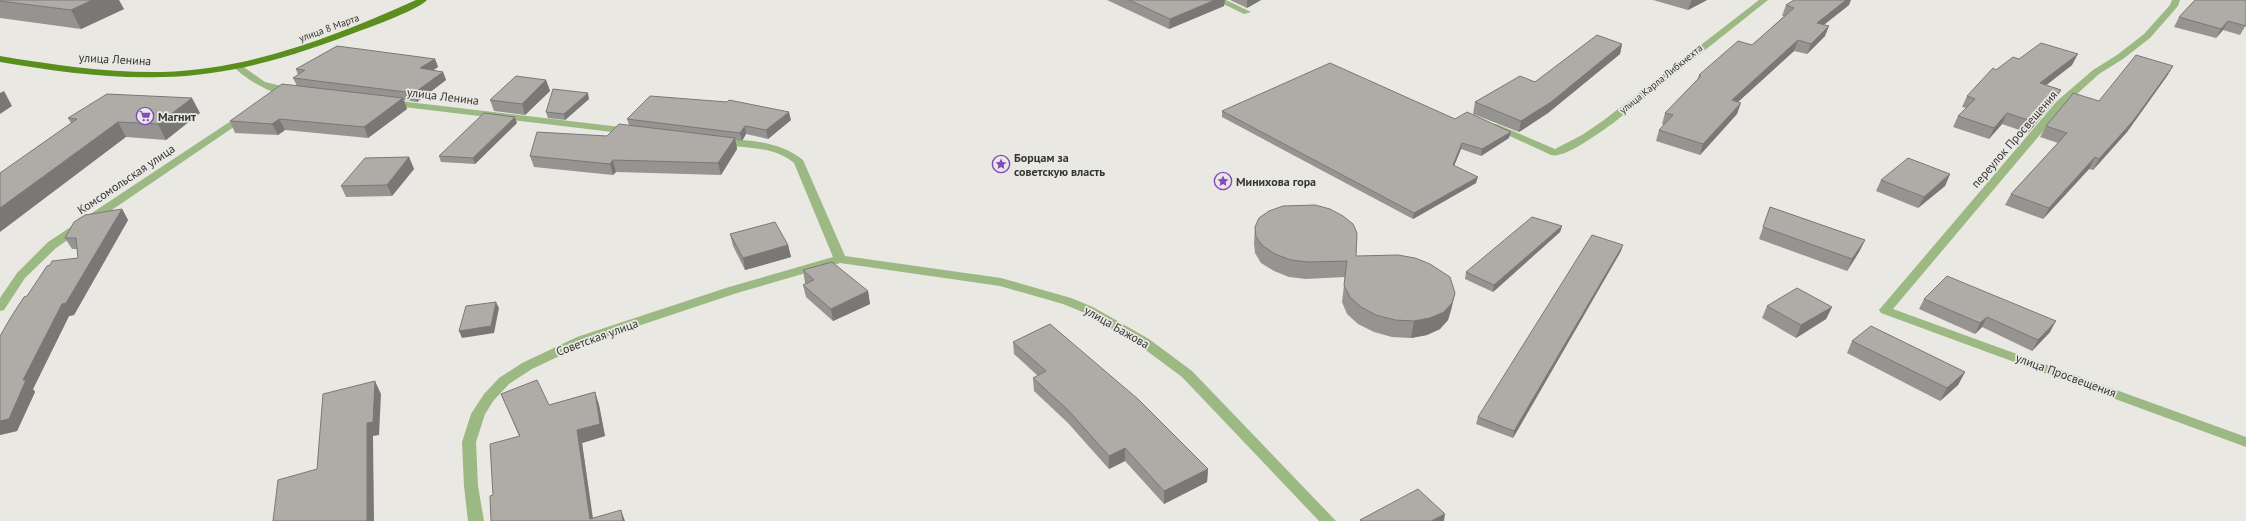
<svg xmlns="http://www.w3.org/2000/svg" width="2246" height="521" viewBox="0 0 2246 521" font-family="'PT Sans',sans-serif">
<style>
.lines{fill:none;stroke-linecap:round;stroke-linejoin:round}
.minor{fill:#9cb984;fill-rule:evenodd}
.primary{fill:#5a8f1d;fill-rule:evenodd}
.wall{fill:#969490}
.shaded-wall{fill:#7a7876}
.building{fill:#afaca8;stroke:#7a7876}
.labels{text-anchor:middle;dominant-baseline:central;stroke-width:3.5;stroke-linejoin:round;paint-order:stroke}
.far-street-label{font-size:10px;fill:#353533;stroke:#e9e8e3}
.street-label{font-size:12px;fill:#353533;stroke:#e9e8e3}
.poi-label{font-size:12px;font-weight:bold;fill:#353533;stroke:#e9e8e3;text-anchor:start}
</style>
<rect width="100%" height="100%" fill="#e9e8e3"/>
<g class="lines">
<path class="minor" d="M1215 0H1226L1251 12 1244 14Z
M1759 0H1768L1612 124C1600 132 1565 159 1551 155L1490 127 1495 124 1499 125 1555 149 1582 135 1604 120Z
M2172 0H2180L2178 6 2150 38 2123 59 2099 74 2065 105 1893 309 2246 437V447L1881 313 1879 310 2057 101 2093 70 2117 55 2144 34 2170 5Z
M238 63 265 82 294 89 296 91C284 104 244 78 235 68L233 66Z
M391 100 629 128 634 131 629 134 387 105V101Z
M243 113 247 114V118L56 248 25 278 4 310 0 311V298L17 273 48 242Z
M720 138C749 141 779 140 803 160L845 256 1001 278 1071 298 1093 307 1149 339 1192 371 1336 521H1319L1182 377 1139 345 1085 313 1063 304 1000 286 840 263 737 293 587 343 532 369 509 384 494 400 485 414 476 442 478 486 484 521H468L464 486 462 442 471 414 484 394 499 378 522 363 577 337 729 287 833 257 794 163C771 144 744 150 716 143L715 141Z"/>
<path class="primary" d="M416 0H427C419 9 376 25 362 30 298 55 231 76 162 77 108 79 54 71 0 62V56C54 65 108 73 163 72 252 69 336 36 416 0Z"/>
</g>
<path class="wall" d="M0 0 124 9 81 29 0 18Z
M1107 0H1225L1224 6 1169 29Z
M1230 0H1261L1247 8Z
M1653 0H1707L1688 10Z
M2195 0 2246 25 2240 35 2223 30 2216 38 2174 27 2179 17Z
M1786 5H1849L1824 25 1825 36 1807 54 1794 51 1738 102 1737 114 1700 155 1656 141 1659 130 1664 125 1662 124 1665 113 1697 80 1699 75 1752 45 1784 16H1782Z
M1622 44 1620 54 1548 113 1519 132 1473 114 1475 102 1535 82Z
M435 59 438 67 433 70 443 72 446 80 417 102 404 100 407 109 368 138 285 130 278 135 235 133 230 121 297 86 293 78 298 75 296 69Z
M2019 59 2072 65 2046 85 2055 101 2028 133 2002 124 1989 139 1953 127 1958 116 1966 108 1962 107 1967 96 1996 70Z
M2173 66 2167 76 2127 132 2093 170 2089 169 2043 219 2005 205 2011 194 2058 143 2040 137 2046 126Z
M546 80 550 91 525 115 494 111 490 100Z
M589 99 565 120 548 118 546 112Z
M1222 111 1455 119 1509 138 1481 156 1461 149 1454 166 1476 183 1413 219 1222 117Z
M200 113 166 140 126 137 71 123 68 118Z
M627 119 791 120 768 139 746 134 742 141 735 140 737 149 721 175 616 172 613 175 534 167 530 156 607 136 629 125Z
M517 123 475 164 441 162 439 156Z
M409 157 414 169 392 196 346 197 341 186Z
M1950 174 1945 186 1918 208 1876 191 1881 180Z
M1770 207 1865 240 1859 252 1847 271 1759 239Z
M122 209 128 220 74 315 69 316 33 389 35 392 17 431 0 435V336L27 296 50 265 78 258 77 249H72L65 238Z
M1562 226 1560 232 1493 292 1465 279 1466 272Z
M1255 227 1356 256 1455 293 1451 310 1448 320 1440 329 1427 335 1411 338 1392 337 1374 332 1358 324 1347 314 1342 302 1345 277 1306 279 1289 277 1274 271 1261 263 1255 253 1254 243Z
M730 234 788 245 791 257 745 270 733 246Z
M1621 251 1513 438 1476 424 1478 417Z
M803 270 868 291 870 304 833 321 806 297 803 285 806 284 805 283Z
M1924 299 2050 332 2032 351 1982 327 1975 334 1919 309Z
M1767 306 1832 307 1826 319 1796 338 1762 318Z
M1852 341 1965 372 1958 385 1940 401 1847 353Z
M1013 342 1208 469 1207 482 1164 504 1125 461 1109 469 1068 423 1034 391 1033 378 1038 376 1014 354Z
M595 392 599 405 605 436 582 443 593 518 625 521H491L493 495 519 436 501 394 549 405Z"/>
<path class="shaded-wall" d="M92 0H119L124 9 81 29 71 10Z
M1215 0H1225L1224 6 1169 29 1170 19Z
M1247 0H1261L1247 8Z
M1692 0H1707L1688 10 1691 1Z
M1846 0H1851L1849 5 1813 33 1817 23Z
M2228 21 2223 30 2216 38 2221 29Z
M1829 26 1825 36 1807 54 1811 44Z
M1798 40 1794 51 1728 111 1732 100Z
M1622 44 1620 54 1548 113 1519 132 1521 121Z
M2078 54 2072 65 2035 94 2040 83Z
M435 59 438 67 423 77 420 68Z
M2173 66 2167 76 2127 132 2093 170 2099 159Z
M443 72 446 80 417 102 414 93Z
M546 80 550 91 525 115 522 104Z
M2061 90 2055 101 2028 133 2034 122Z
M4 91 12 106 0 114V93Z
M588 93 589 99 565 120 564 114Z
M192 98 200 113 166 140 158 124Z
M403 98 407 109 368 138 364 127Z
M1741 103 1737 114 1700 155 1703 144Z
M789 112 791 120 768 139 766 130Z
M2007 113 2002 124 1989 139 1994 128Z
M515 117 517 123 475 164 473 158Z
M279 119 285 130 278 135 272 124Z
M118 122 126 137 0 232V208Z
M745 126 746 134 742 141 740 133Z
M1511 132 1509 138 1481 156 1482 149Z
M735 138 737 149 721 175 718 163Z
M1462 143 1461 149 1452 171 1453 165Z
M409 157 414 169 392 196 387 185Z
M2095 157 2089 169 2043 219 2049 208Z
M613 160 616 172 613 175 610 164Z
M1950 174 1945 186 1918 208 1924 197Z
M1478 177 1476 183 1413 219 1414 213Z
M122 209 128 220 74 315 69 316 33 389 35 392 17 431 0 435V421L62 304Z
M1562 226 1560 232 1493 292 1494 285Z
M1865 240 1859 252 1847 271 1852 259Z
M788 245 791 257 745 270 743 258Z
M1623 245 1621 251 1513 438 1514 431Z
M868 291 870 304 833 321 831 309Z
M1455 293 1451 310 1448 320 1440 329 1427 335 1411 338 1414 321Z
M496 302 499 308 494 333 462 338 459 331Z
M1832 307 1826 319 1796 338 1801 325Z
M1987 317 1982 327 1975 334 1980 323Z
M2056 321 2050 332 2032 351 2038 340Z
M1965 372 1958 385 1940 401 1947 388Z
M375 381 381 394 379 435 373 436 374 521H367V423Z
M595 392 599 405 605 436 582 443 593 521 590 519 577 430Z
M1125 448V461L1109 469V456Z
M1208 469 1207 482 1164 504V491Z
M621 510 625 521H623Z
M1445 514 1444 521H1431Z"/>
<path class="building" d="M0 0H92L71 10 0 1Z
M1129 0H1215L1170 19Z
M1794 0H1846L1817 23 1829 26 1811 44 1798 40 1732 100 1741 103 1703 144 1659 130 1673 115 1665 113 1701 76 1699 75 1738 41 1752 45 1794 8 1786 5Z
M2195 0H2246V26L2228 21 2221 29 2179 17Z
M1597 35 1622 44 1551 102 1521 121 1475 102 1520 76 1535 82Z
M2041 43 2078 54 2040 83 2061 90 2034 122 2007 113 1994 128 1958 116 1975 99 1967 96 1993 68 1996 70 2013 57 2019 59Z
M337 46 435 59 420 68 443 72 414 93 293 78 305 70 296 69Z
M2136 55 2173 66 2133 121 2099 159 2095 157 2049 208 2011 194 2067 133 2046 126 2072 95 2073 93 2099 101Z
M1330 63 1455 119 1467 112 1511 132 1482 149 1462 143 1453 165 1478 177 1414 213 1222 111Z
M516 76 546 80 522 104 490 100Z
M282 84 403 98 364 127 279 119 272 124 230 121Z
M553 89 588 93 564 114 546 112Z
M107 94 192 98 158 124 118 122 0 208V173L77 119 68 118Z
M650 96 727 102 729 100 789 112 766 130 745 126 740 133 627 119Z
M484 113 515 117 473 158 439 156Z
M619 124 735 138 718 163 613 160 610 164 530 156 537 132 607 136Z
M409 157 387 185 341 186 365 158Z
M1908 158 1950 174 1924 197 1881 180Z
M1315 205 1330 209 1343 216 1353 224 1357 233 1356 256 1398 255 1415 258 1430 264 1450 277 1455 293 1452 303 1444 312 1430 318 1414 321 1395 320 1376 315 1361 307 1350 297 1344 285 1347 261 1308 262 1291 260 1275 254 1263 246 1256 237 1255 227 1259 218 1269 211 1283 206Z
M1770 207 1865 240 1852 259 1763 227Z
M122 209 66 303 62 304 23 380H26L9 419 0 421V336L11 317 24 297 27 296 47 266 50 265 52 261 78 258 76 238H65L74 222 85 215Z
M1532 217 1562 226 1494 285 1466 272Z
M775 222 788 245 743 258 730 234Z
M1592 235 1623 245 1514 431 1478 417Z
M832 262 868 291 831 309 803 285 814 280 803 270Z
M1947 276 2056 321 2038 340 1987 317 1980 323 1924 299Z
M1797 288 1832 307 1801 325 1767 306Z
M496 302 491 326 459 331 466 306Z
M1050 324 1139 400 1208 469 1164 491 1125 448 1109 456 1068 410 1033 378 1046 371 1013 342Z
M1871 326 1965 372 1947 388 1852 341Z
M537 380 549 405 595 392 600 424 577 430 590 519 621 510 623 521H491L490 496 493 495 490 444 520 436 501 394Z
M375 381 373 422 367 423V521H273L278 480 317 469 323 394Z
M1418 489 1445 514 1431 521H1361L1360 520Z"/>
<defs>
<symbol id="supermarket-ring" viewBox="-11 -11 22 22"><circle r="9.5" fill="#e9e8e3" stroke="#844bc1" stroke-width="1.5"/><path d="M-6-5.5h2.5l.6 2H6L4.5 2H-2.5L-4.4-4H-6ZM-1.5 3.2a1.3 1.3 0 1 0 .1 0ZM3 3.2a1.3 1.3 0 1 0 .1 0Z" fill="#844bc1"/></symbol>
<symbol id="sight-ring" viewBox="-11 -11 22 22"><circle r="9.5" fill="#e9e8e3" stroke="#844bc1" stroke-width="1.5"/><path d="M0-6L1.8-2.2L6-1.7L2.9 1.2L3.7 5.4L0 3.3L-3.7 5.4L-2.9 1.2L-6-1.7L-1.8-2.2Z" fill="#844bc1"/></symbol>
</defs>
<g fill-rule="evenodd">
<use href="#supermarket-ring" x="135" y="106" width="20" height="20"/>
<use href="#sight-ring" x="991" y="154" width="20" height="20"/>
<use href="#sight-ring" x="1213" y="171" width="20" height="20"/>
</g>
<g class="labels">
<g class="far-street-label">
<text transform="translate(329 28) rotate(-20)">улица 8 Марта</text>
<text transform="translate(1661 79) rotate(-39)">улица Карла Либкнехта</text>
</g>
<g class="street-label">
<text transform="translate(115 59) rotate(3)">улица Ленина</text>
<text transform="translate(443 96) rotate(7)">улица Ленина</text>
<text transform="translate(2014 139) rotate(-49)">переулок Просвещения</text>
<text transform="translate(126 179) rotate(-34)">Комсомольская улица</text>
<text transform="translate(1117 327) rotate(30)">улица Бажова</text>
<text transform="translate(597 337) rotate(-20)">Советская улица</text>
<text transform="translate(2066 375) rotate(20)">улица Просвещения</text>
</g>
<g class="poi-label">
<text x="158" y="116">Магнит</text>
<text x="1014" y="157">Борцам за<tspan x="1014" dy="14">советскую власть</tspan></text>
<text x="1236" y="181">Минихова гора</text>
</g>
</g>
</svg>
